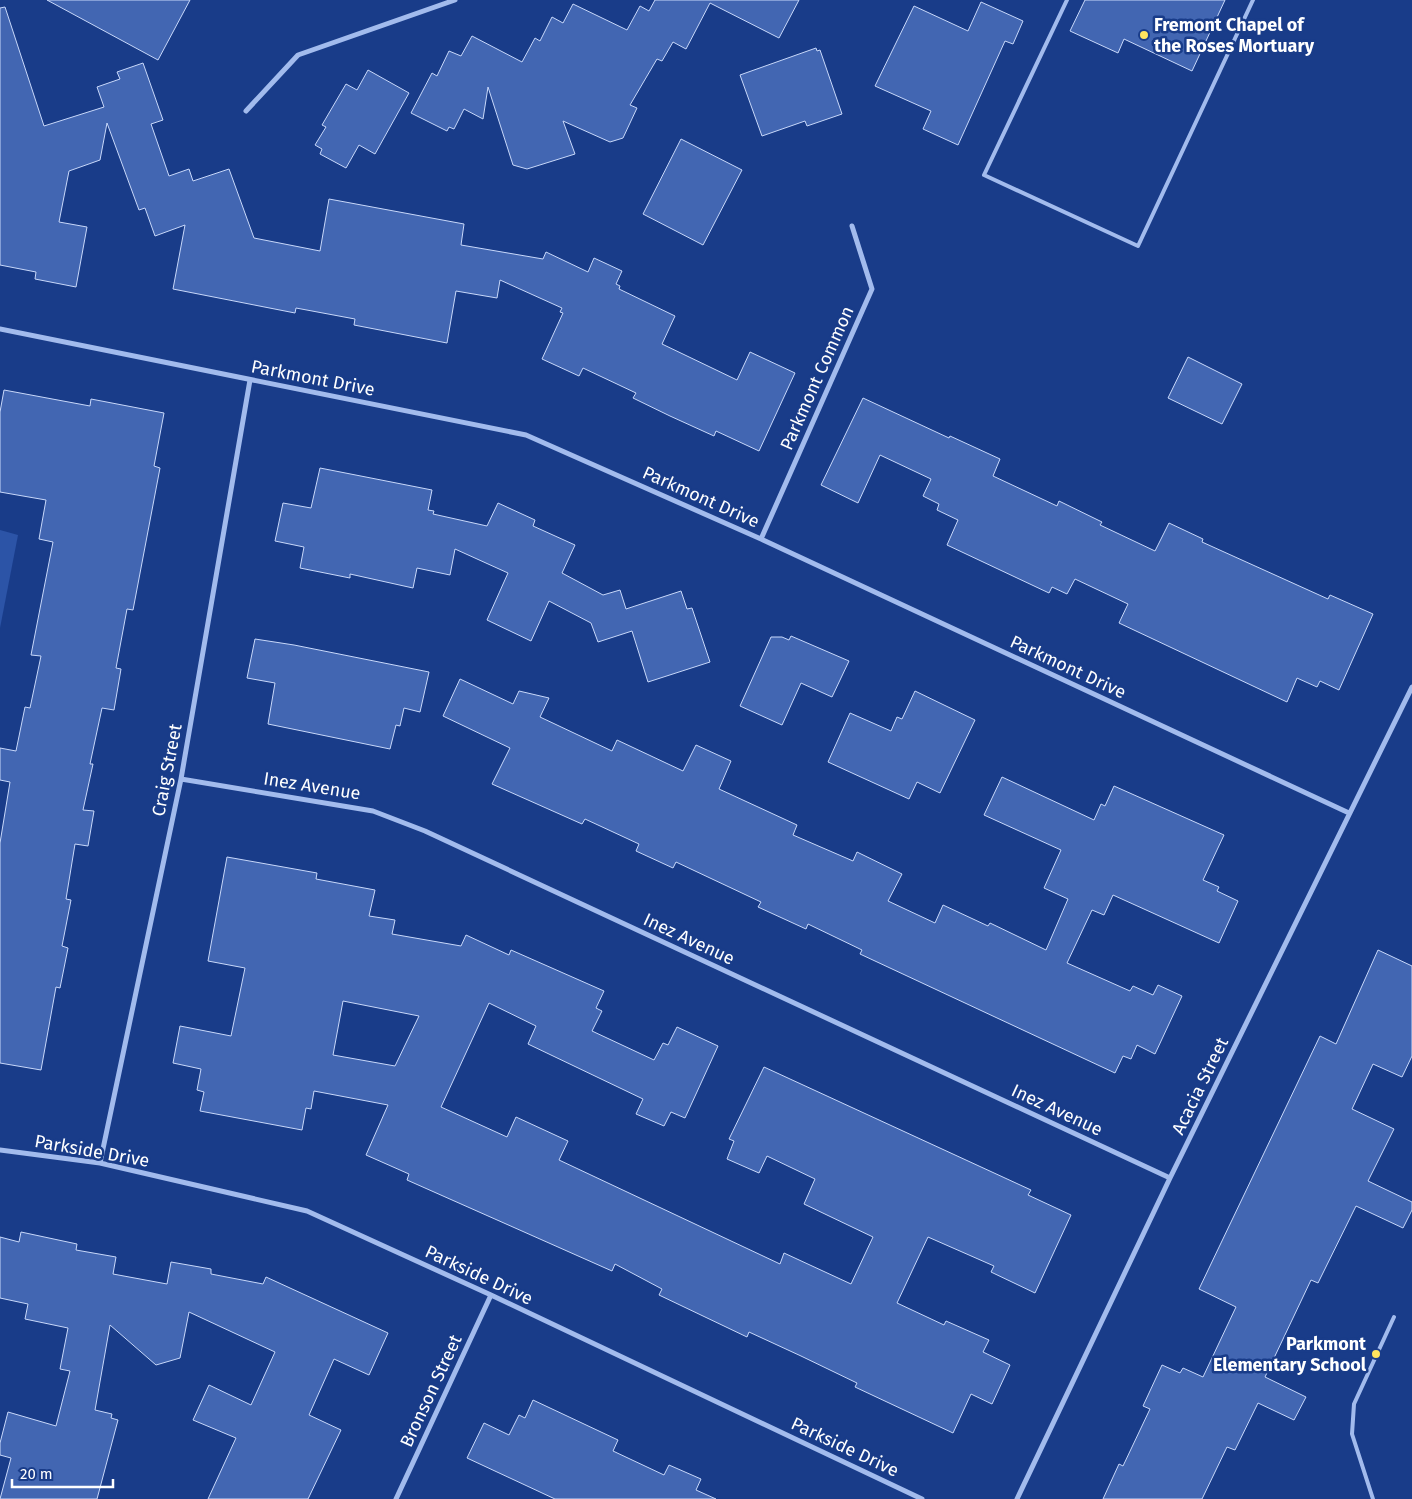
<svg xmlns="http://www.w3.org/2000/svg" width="1412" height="1499" viewBox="0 0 1412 1499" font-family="'Fira Sans',sans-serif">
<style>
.green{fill:#2c54a7}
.building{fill:#4266b2;stroke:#c8d8fa;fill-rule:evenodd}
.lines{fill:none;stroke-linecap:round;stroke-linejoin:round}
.service{stroke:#a2bbed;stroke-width:4}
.minor{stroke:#a2bbed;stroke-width:5}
.poi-dot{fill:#ffe45e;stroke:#193c89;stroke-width:2}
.labels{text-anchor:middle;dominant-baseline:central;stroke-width:5;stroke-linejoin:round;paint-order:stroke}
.poi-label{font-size:18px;font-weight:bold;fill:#fff;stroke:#193c89;text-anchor:start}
.street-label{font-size:18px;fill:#fff;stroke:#193c89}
</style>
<rect width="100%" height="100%" fill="#193c89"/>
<path class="green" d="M0 530 18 535 0 628Z"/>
<path class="building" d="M47 0H190L158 60Z
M655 0H799L779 38 710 3 686 49 673 42 662 61 657 59 630 105 637 108 623 138 610 142 563 121 575 154 527 169 513 165 488 87 483 119 464 109 454 129 449 127 447 131 411 113 432 73 437 76 449 51 461 56 472 36 522 62 535 38 540 41 552 17 563 23 573 4 627 30 640 6 649 11Z
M1085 0H1225L1192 71 1124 39 1118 53 1070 31Z
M981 2 1023 21 1013 44 1005 41 958 145 923 129 931 111 875 86 914 6 968 31Z
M5 7 44 126 104 107 97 87 120 79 117 72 143 63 163 120 151 124 169 176 189 169 193 181 229 169 254 238 320 251 329 199 464 224 461 245 543 259 546 252 588 272 594 258 622 271 616 284 620 286 619 289 675 316 662 344 737 380 750 352 795 373 759 451 716 431 714 436 670 416 633 398 636 393 583 368 579 376 542 359 563 313 560 312 562 308 500 280 497 298 456 291 447 343 354 325 355 319 296 308 295 313 173 289 185 225 155 236 145 208 139 210 107 123 100 160 69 171 59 222 87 227 76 287 35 279 36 272 0 265V8Z
M816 48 817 51 820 50 842 114 807 126 805 121 762 136 740 75Z
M368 70 409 93 375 154 359 145 346 168 320 154 322 149 315 145 326 127 322 125 346 84 357 90Z
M681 139 742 170 703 245 643 214Z
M1188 357 1242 384 1222 424 1168 398Z
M4 390 90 406 91 399 164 413 154 466 160 468 133 610 127 609 116 668 121 669 114 710 102 708 90 764H93L83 810 94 811 88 846 75 844 66 899 71 900 62 946 68 948 60 988 56 987 41 1070 0 1063V843L10 782 0 780V748L16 751 25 707 30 708 41 656 31 655 53 542 39 539 46 500 0 492V412Z
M863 398 949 438 950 436 1000 459 993 476 1057 506 1059 501 1102 522 1100 525 1155 551 1169 523 1203 539 1202 542 1328 599 1330 595 1373 614 1339 690 1320 681 1317 687 1297 678 1287 702 1119 623 1128 604 1075 579 1067 594 1052 587 1049 593 947 545 958 520 937 510 939 504 923 496 931 479 880 455 858 503 821 485Z
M320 468 432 490 428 510 434 511 433 514 487 526 498 503 535 520 533 526 575 545 562 573 603 595 620 590 626 609 681 591 687 609 692 608 710 662 648 682 632 631 598 642 591 623 549 601 531 641 487 620 508 573 455 549 450 575 417 568 413 588 350 574V578L300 568 304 547 275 541 283 503 311 508Z
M791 636 849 661 832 697 801 683 782 725 740 706 771 637H782L789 640Z
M255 639 294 645 429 672 420 712 404 708 400 726 396 725 390 749 268 724 275 683 247 678Z
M460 679 513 704 519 691 549 698 540 717 612 751 617 740 683 771 696 745 731 761 719 789 797 825 793 835 853 861 857 852 902 874 888 901 935 923 943 905 988 926 990 923 1046 950 1068 899 1044 888 1061 850 984 815 1002 777 1094 820 1101 804 1105 806 1114 786 1224 835 1203 880 1219 887 1217 891 1238 901 1219 943 1113 895 1104 915 1092 910 1067 963 1130 991 1133 986 1153 995 1158 985 1182 996 1155 1054 1137 1045 1131 1059 1123 1056 1115 1073 860 954 862 950 808 924 806 929 758 907 761 902 676 862 673 868 636 851 639 844 585 819 582 824 492 784 510 748 443 716Z
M915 691 975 720 940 793 917 782 909 799 828 762 850 713 891 731 897 717 902 719Z
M227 857 317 873 316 879 375 890 369 916 395 920 392 934 461 946 466 935 509 955 511 950 604 991 596 1008 602 1011 592 1031 654 1060 663 1043 668 1045 677 1027 718 1046 685 1118 671 1112 664 1126 636 1114 643 1099 528 1044 536 1026 489 1003 441 1107 507 1137 516 1117 568 1141 559 1160 780 1264 784 1253 851 1284 873 1237 804 1204 815 1179 767 1156 759 1173 727 1159 734 1141 729 1139 764 1067 1031 1190 1028 1195 1071 1215 1035 1293 991 1272 994 1266 928 1237 897 1303 944 1325 946 1321 989 1340 983 1352 1010 1365 992 1404 971 1394 953 1433 855 1387 857 1383 801 1356 749 1332 747 1337 659 1295 662 1289 615 1264 612 1271 407 1180 409 1174 366 1155 388 1105 314 1091 311 1109 306 1108 302 1130 200 1111 204 1092 197 1090 201 1069 173 1063 180 1026 231 1036 245 968 208 961ZM343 1001 419 1016 395 1066 333 1055Z
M1378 950 1412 966V1056L1402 1077 1373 1064 1352 1109 1394 1129 1368 1181 1412 1202V1210L1403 1228 1356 1206 1318 1283 1311 1280 1265 1377 1306 1397 1294 1420 1258 1403 1235 1450 1227 1447 1202 1499H1103L1119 1464 1123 1466 1150 1409 1143 1406 1162 1365 1180 1373 1183 1368 1203 1377 1236 1307 1199 1289 1320 1036 1336 1044Z
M21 1232 77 1244 76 1250 116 1257 113 1274 167 1284 171 1262 211 1269V1274L263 1284 266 1277 388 1333 369 1375 334 1359 309 1415 341 1430 308 1499H208L236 1438 193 1420 209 1385 251 1405 275 1352 189 1312 180 1358 156 1365 110 1325 95 1410 112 1414 111 1418 118 1420 97 1499H0L11 1458 0 1455V1443L8 1412 56 1426 70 1371 60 1369 68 1328 25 1319 28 1304 0 1298V1237L19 1242Z
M533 1400 618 1440 613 1451 664 1475 669 1465 701 1479 696 1490 716 1499H555L467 1458 484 1423 509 1435 519 1415 525 1418Z"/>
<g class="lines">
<path class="service" d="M1067 0 984 175 1138 246 1253 0
M1373 1499 1352 1434 1354 1404 1394 1317"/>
<path class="minor" d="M246 111 298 55 455 0
M0 329 526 435 761 539 1349 813
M761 539 872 289 852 226
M181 779 373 811 425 831 1170 1178
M0 1150 100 1163 307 1211 491 1295 922 1499
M100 1163 181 779 250 380
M396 1499 491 1295
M1017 1499 1170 1178 1412 687"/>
</g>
<g class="poi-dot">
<circle cx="1144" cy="35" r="5"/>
<circle cx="1376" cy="1354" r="5"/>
</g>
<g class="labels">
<g class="poi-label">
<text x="1154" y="25">Fremont Chapel of<tspan x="1154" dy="21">the Roses Mortuary</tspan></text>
<text x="1366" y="1344" text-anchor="end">Parkmont<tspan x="1366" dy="21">Elementary School</tspan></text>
</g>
<g class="street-label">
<text transform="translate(313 378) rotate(11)">Parkmont Drive</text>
<text transform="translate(817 378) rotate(-66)">Parkmont Common</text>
<text transform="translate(701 497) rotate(24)">Parkmont Drive</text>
<text transform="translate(1068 667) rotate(25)">Parkmont Drive</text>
<text transform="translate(167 770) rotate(-79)">Craig Street</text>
<text transform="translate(312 786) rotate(9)">Inez Avenue</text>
<text transform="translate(689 939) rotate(25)">Inez Avenue</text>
<text transform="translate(1200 1086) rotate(-64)">Acacia Street</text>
<text transform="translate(1057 1110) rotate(25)">Inez Avenue</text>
<text transform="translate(92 1151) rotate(10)">Parkside Drive</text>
<text transform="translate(479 1275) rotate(25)">Parkside Drive</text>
<text transform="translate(431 1391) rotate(-65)">Bronson Street</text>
<text transform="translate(845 1447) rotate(25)">Parkside Drive</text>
</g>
</g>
<path d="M12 1479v8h101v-8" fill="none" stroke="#ffffff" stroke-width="2.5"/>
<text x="20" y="1479" font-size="15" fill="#ffffff" stroke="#193c89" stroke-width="4" paint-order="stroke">20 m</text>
</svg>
